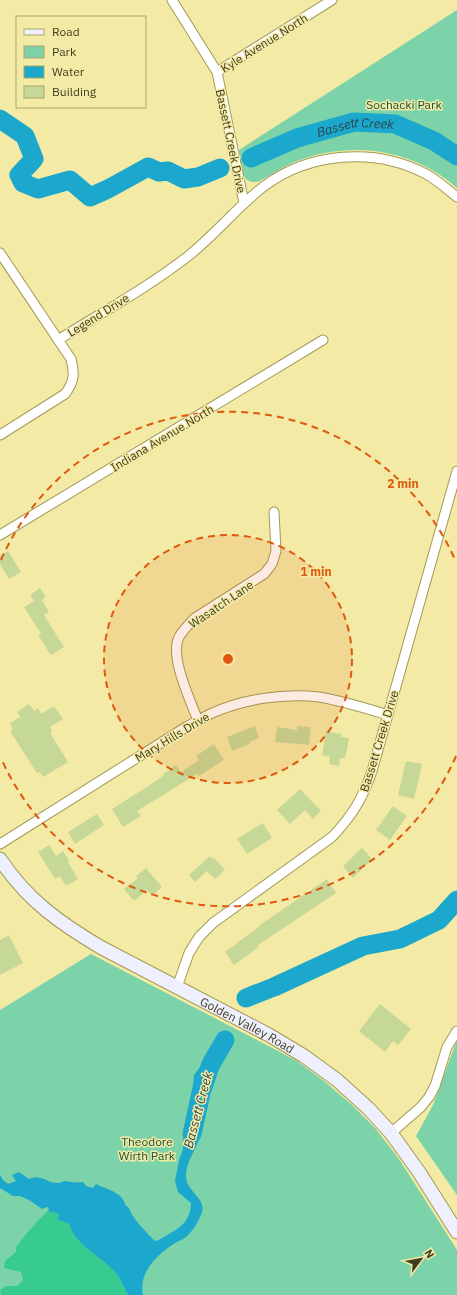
<svg xmlns="http://www.w3.org/2000/svg" width="457" height="1295" viewBox="0 0 457 1295" font-family="'IBM Plex Sans',sans-serif">
<style>
.green{fill:#7dd3a9}
.forest{fill:#37cb90}
.water{fill:#1ba8cc}
.lines{fill:none;stroke-linecap:round;stroke-linejoin:round}
.river{stroke:#1ba8cc;stroke-width:19}
.building{fill:#c5d897}
.street-casing{stroke:#a29957;stroke-width:11}
.secondary-casing{stroke:#a29957;stroke-width:15}
.street{stroke:#fff;stroke-width:9}
.secondary{stroke:#eff0fe;stroke-width:13}
.ring{fill:none;stroke:#e0580d;stroke-width:2;stroke-dasharray:7 5}
.labels{text-anchor:middle;dominant-baseline:central;stroke-width:3;stroke-linejoin:round;paint-order:stroke}
.street-label{font-size:12px;fill:#413d21;stroke:#f3eaa5}
.park-label{font-size:12px;fill:#154f37;stroke:#f3eaa5}
.water-label{font-size:13px;font-style:italic;fill:#2c4650;stroke:#f3eaa5}
.centre{fill:#e0580d;stroke:#f3eaa5;stroke-width:2}
.ring-label{font-size:12px;text-anchor:middle;font-weight:bold;fill:#e0580d;stroke:#f3eaa5;stroke-width:3;stroke-linejoin:round;paint-order:stroke}
</style>
<rect width="100%" height="100%" fill="#f3eaa5"/>
<path class="green" d="M457 10V188C413 149 352 140 297 161 284 166 272 174 260 181 240 187 241 164 239 150Z
M91 954 257 1040 297 1061 324 1081 352 1105 375 1128 399 1159 457 1250V1295H0V1010Z
M457 1040V1195L416 1136 433 1105Z"/>
<path class="forest" d="M48 1211 57 1213 59 1215 57 1219 69 1224C74 1242 99 1257 112 1269 120 1276 123 1286 128 1295H1L0 1290 6 1286H17L23 1280 21 1272 4 1268 5 1261 16 1252V1247C25 1235 37 1221 48 1211Z"/>
<path class="water" d="M221 1038 228 1041 224 1054 216 1067C218 1081 210 1093 205 1106L194 1103 192 1090 193 1087 194 1075 218 1044Z
M194 1108 201 1110C199 1114 197 1120 198 1125 198 1129 200 1133 199 1137 197 1150 185 1162 186 1177 187 1192 206 1198 202 1212 199 1221 193 1231 186 1237 182 1240 178 1241 175 1243 158 1254 138 1272 143 1295H128C123 1286 120 1276 112 1269 98 1255 75 1244 69 1224L57 1219 59 1215 57 1213 48 1211 49 1208 47 1207 42 1209 29 1200 20 1196H13L0 1188V1175L3 1180 8 1184 16 1181 12 1175 19 1172 29 1179C42 1173 47 1184 59 1183 61 1183 62 1181 65 1181 71 1182 76 1183 83 1182L86 1186 93 1188 96 1184C104 1188 116 1191 122 1198 125 1202 124 1205 129 1208 131 1217 148 1234 155 1241L159 1240C176 1229 190 1226 191 1203L178 1192 175 1181 179 1160 183 1149V1140L185 1132 191 1123Z"/>
<g class="lines">
<g class="river">
<path d="M0 119 25 136 34 159 19 175 23 183 38 189 70 180 90 197 108 189 148 167 159 172 168 171 184 179 198 177 220 168"/>
<path id="s1" d="M251 158 297 138 354 122 395 124 434 141 457 156"/>
<path d="M246 998 274 987 363 946 400 939 439 920 457 900"/>
<path d="M192 1134 202 1088 211 1064 225 1040"/>
</g>
</g>
<path class="building" d="M8 551 21 572 9 579 0 564V556Z
M40 588 46 597 42 600 49 612 44 615 64 647 51 655 38 635 41 634 24 607 34 601 30 595Z
M29 704 34 711 38 708 41 714 54 706 63 719 50 727 52 731 50 733 68 762 43 777 40 772 37 773 10 731 13 729 10 723 20 717 17 712Z
M255 726 259 738 249 742 250 744 232 751 227 737Z
M297 726 311 727 309 745 275 742 277 727 297 730Z
M326 731 341 734V737L349 738 345 758H340L339 766 329 764 330 757 322 755Z
M214 744 224 760 199 776 197 774 137 811 141 816 123 827 112 809 150 785 164 775 163 774 176 765 181 772 199 760 196 756Z
M406 761 422 764 414 799 398 795Z
M300 789 321 811 313 819 305 810 290 824 277 810Z
M393 806 407 816 390 840 376 830Z
M97 814 104 825 75 844 68 832Z
M263 823 272 838 247 854 237 839Z
M49 845 56 856 63 851 69 861 68 862 78 879 66 886 60 876 55 879 38 852Z
M362 848 372 859 353 878 343 866Z
M210 856 212 859 213 857 225 870 215 879 207 871 195 882 189 875Z
M146 868 162 887 152 896 147 890 134 901 124 889 138 878 136 876Z
M327 879 336 893 258 945 259 947 234 965 225 952 260 926V925Z
M9 935 23 963 0 975V940Z
M380 1004 411 1029 398 1045 393 1041 385 1052 359 1031Z"/>
<g class="lines">
<defs>
<path id="street" d="M172 0 217 72 244 203
M217 72 332 0
M0 253 71 359C75 374 74 382 65 394L0 435
M58 340C101 313 147 288 187 257 214 236 236 208 263 187 309 152 375 147 426 174 437 180 447 189 457 197
M0 535 323 340
M198 721C191 701 169 657 179 637 183 630 189 624 195 618L264 574 272 564 276 551 274 512
M0 844 186 727C194 723 202 718 210 714 243 699 283 693 319 697 343 701 365 708 388 715
M177 987 189 953 199 937 213 923 332 837C352 816 363 798 372 771L457 471
M391 1133 421 1107 429 1097 435 1086 447 1047 457 1031"/>
<g id="secondary">
<path id="s2" d="M0 859C27 900 61 924 102 948L269 1035 304 1056 337 1080 369 1109 391 1133 419 1172 457 1232"/>
</g>
</defs>
<use href="#street" class="street-casing"/>
<use href="#secondary" class="secondary-casing"/>
<use href="#street" class="street"/>
<use href="#secondary" class="secondary"/>
</g>
<circle cx="228" cy="659" r="124" fill="#e0580d" fill-opacity=".12"/>
<g class="ring">
<circle cx="228" cy="659" r="124"/>
<path d="M456 756A248 248 0 0 1 1 758M1 560A248 248 0 0 1 456 562"/>
</g>
<g class="labels">
<g class="street-label">
<text transform="translate(264 43) rotate(-32)">Kyle Avenue North</text>
<text transform="translate(231 141) rotate(78)">Bassett Creek Drive</text>
<text transform="translate(98 315) rotate(-32)">Legend Drive</text>
<text transform="translate(162 438) rotate(-31)">Indiana Avenue North</text>
<text transform="translate(221 604) rotate(-34)">Wasatch Lane</text>
<text transform="translate(172 737) rotate(-31)">Mary Hills Drive</text>
<text transform="translate(379 741) rotate(-73)">Bassett Creek Drive</text>
<text stroke="none"><textPath href="#s2" startOffset="301">Golden Valley Road</textPath></text>
</g>
<g class="park-label">
<text x="404" y="104">Sochacki Park</text>
<text x="147" y="1141">Theodore<tspan x="147" dy="14">Wirth Park</tspan></text>
</g>
<g class="water-label">
<text stroke="none"><textPath href="#s1" startOffset="110">Bassett Creek</textPath></text>
<text transform="translate(198 1110) rotate(-75)">Bassett Creek</text>
</g>
</g>
<circle cx="228" cy="659" r="6" class="centre"/>
<g class="ring-label">
<text x="403" y="488">2 min</text>
<text x="316" y="576">1 min</text>
</g>
<rect x="16" y="16" width="130" height="92" fill="#f3eaa5" stroke="#aca570"/>
<rect x="24" y="29" width="20" height="6" fill="#eff0fe" stroke="#aca570"/>
<text x="52" y="36" font-size="12" fill="#413d21">Road</text>
<rect x="24" y="46" width="20" height="12" fill="#7dd3a9" stroke="#aca570"/>
<text x="52" y="56" font-size="12" fill="#413d21">Park</text>
<rect x="24" y="66" width="20" height="12" fill="#1ba8cc" stroke="#aca570"/>
<text x="52" y="76" font-size="12" fill="#413d21">Water</text>
<rect x="24" y="86" width="20" height="12" fill="#c5d897" stroke="#aca570"/>
<text x="52" y="96" font-size="12" fill="#413d21">Building</text>
<g transform="translate(421 1259) rotate(58)" stroke="#f3eaa5" stroke-width="3" paint-order="stroke">
<path d="M0-3L7 15L0 10L-7 15Z" fill="#413d21"/>
<text y="-6" font-size="11" font-weight="bold" text-anchor="middle" fill="#413d21">N</text>
</g>
</svg>
